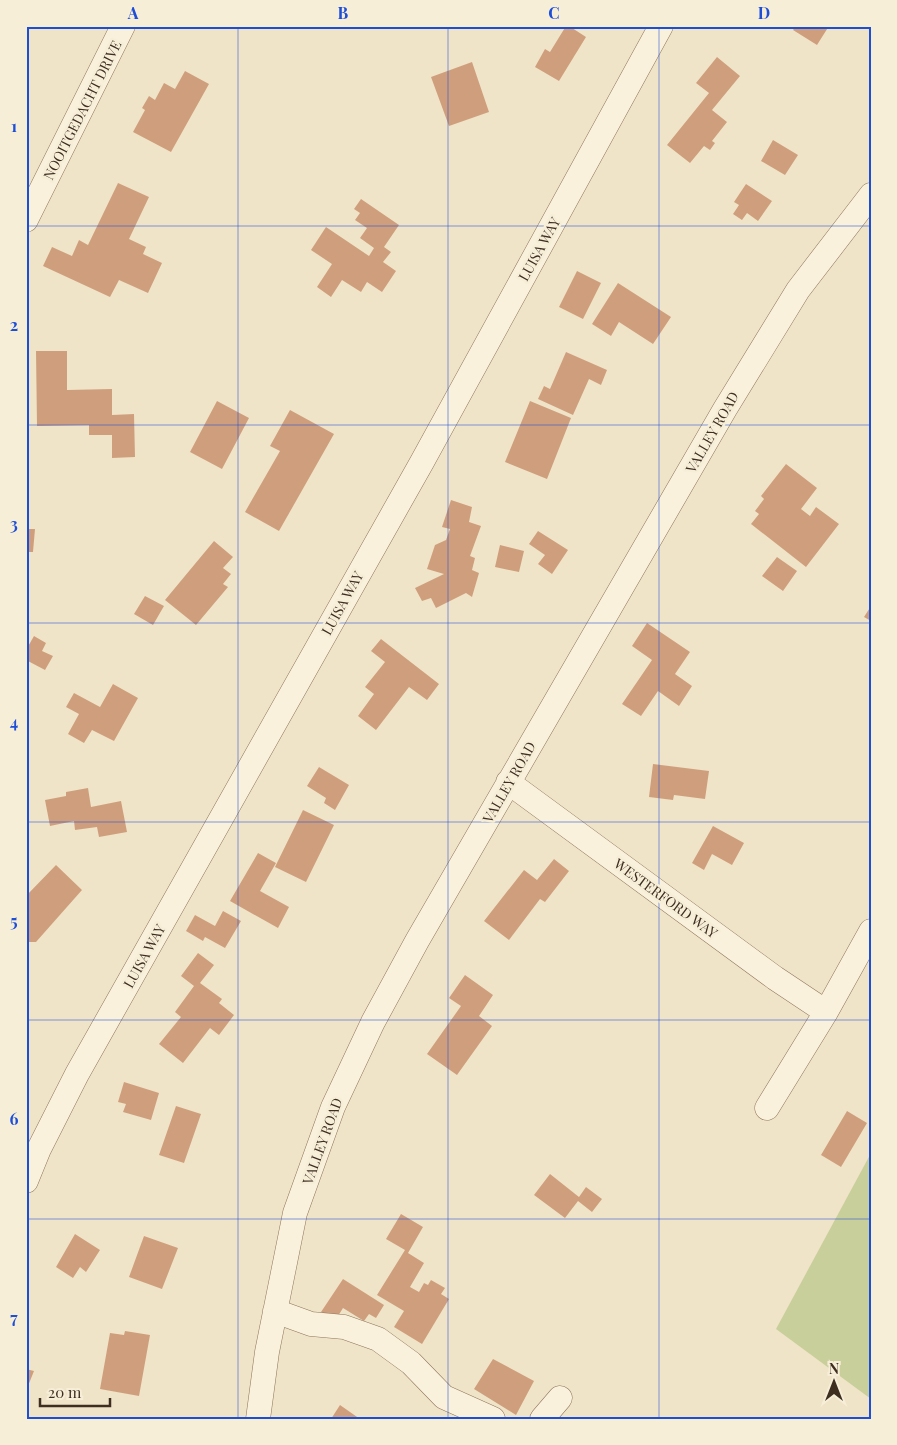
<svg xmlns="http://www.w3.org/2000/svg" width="897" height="1445" viewBox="0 0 897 1445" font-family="'Playfair Display',serif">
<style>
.green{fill:#c9cf9b}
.building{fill:#cf9f7d}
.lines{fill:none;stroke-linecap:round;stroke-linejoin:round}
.minor-casing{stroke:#8d765c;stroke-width:25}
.minor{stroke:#faf1dc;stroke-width:24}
.grid{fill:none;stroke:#1d4ed8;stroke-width:1;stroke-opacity:0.55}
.labels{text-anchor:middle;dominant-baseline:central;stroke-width:5;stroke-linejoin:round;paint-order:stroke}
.street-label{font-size:14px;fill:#3d2e20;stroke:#f7eed8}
.neatline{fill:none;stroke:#1d4ed8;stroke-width:2}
.grid-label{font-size:16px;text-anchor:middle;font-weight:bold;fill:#1d4ed8}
</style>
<rect width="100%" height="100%" fill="#f0e4c8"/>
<path class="green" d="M871 1153V1399L776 1329Z"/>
<path class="building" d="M566 26H569L586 37 559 81 535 67 545 49 550 52Z
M796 26H829L817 45 793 30Z
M717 57 740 76 712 110 727 122 712 141 715 143 710 150 704 146 690 163 667 145 709 93 696 83Z
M472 62 489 112 449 126 431 77Z
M185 71 209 84 171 152 133 132 145 110 142 108 149 96 155 100 164 83 175 89Z
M773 140 798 155 785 175 761 161Z
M118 183 149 197 129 239 146 247 143 254 162 263 148 293 119 280 110 297 43 266 52 247 72 256 79 240 88 245Z
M746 184 772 201 758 221 747 213 742 220 733 214 739 205 734 202Z
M361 199 399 225 384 247 391 252 383 262 396 271 382 292 367 282 361 292 342 280 331 297 317 287 332 264 311 250 326 227 369 256 374 248 360 238 367 228 355 220 360 213 354 209Z
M577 271 601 283 583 319 559 307Z
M618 283 671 317 653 344 619 322 611 336 592 324Z
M36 351H67V390L112 389V415L134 414 135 457 112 458V435H89V425L37 426Z
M566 352 607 370 601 385 589 379 573 415 538 399 544 386 550 389Z
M217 401 249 418 222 469 190 452Z
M530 401 571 418 547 479 505 462Z
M290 410 334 434 279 531 245 512 280 451 270 446Z
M786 464 817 488 801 509 810 516 816 507 839 524 806 567 751 524 759 514 755 511 764 499 761 496Z
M451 500 472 507 469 522 481 526 470 556 475 558 472 570 479 573 472 597 466 593 436 608 431 598 422 601 415 588 444 574 427 569 435 545 446 540 450 529 442 527Z
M26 529H35L33 552H26Z
M538 531 568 550 552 574 538 564 545 555 529 544Z
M214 541 233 557 223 568 231 574 223 584 228 587 196 625 165 600Z
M500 545 524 551 519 572 495 567Z
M777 557 797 571 783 591 762 576Z
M145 596 164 606 153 625 134 614Z
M871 606V621L864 617Z
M647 623 690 652 675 674 692 686 679 706 658 691 641 716 622 704 652 660 632 646Z
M34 636 46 643 42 651 53 656 45 670 26 660V650Z
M381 639 439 684 427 700 409 687 376 730 358 716 374 694 365 687 385 662 371 651Z
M113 684 138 698 114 741 92 730 84 743 68 734 79 714 66 707 74 693 100 707Z
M653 764 709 771 705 799 674 795 673 800 649 797Z
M319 767 349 785 335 810 324 803 326 798 307 786Z
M88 788 91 807 121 801 127 832 99 837 97 827 75 830 74 821 50 826 45 800 66 796V792Z
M303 810 334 825 306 882 275 867Z
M713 826 744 843 732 865 712 854 704 870 692 863Z
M258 853 276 863 260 891 289 907 278 928 230 901Z
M554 859 569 871 545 902 540 899 509 940 484 921 524 870 537 880Z
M56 865 82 890 36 942H26V896Z
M223 911 241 921 225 948 205 937 203 941 186 931 195 915 215 926Z
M198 953 214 965 200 983 222 999 219 1003 234 1015 219 1035 210 1028 183 1063 159 1044 181 1017 175 1012 194 986 181 976Z
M465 975 493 995 479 1016 492 1026 457 1075 427 1054 461 1006 449 998Z
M124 1082 159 1093 151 1120 123 1112 126 1104 118 1102Z
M176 1106 201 1114 184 1163 159 1155Z
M847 1111 867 1123 841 1167 821 1155Z
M550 1174 579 1197 586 1187 602 1199 592 1212 578 1201 565 1218 534 1195Z
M401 1214 423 1227 408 1253 424 1263 410 1287 419 1292 424 1283 428 1285 431 1280 445 1288 441 1294 449 1299 422 1344 394 1327 404 1311 377 1295 405 1250 386 1239Z
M75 1234 100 1250 86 1272 80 1267 73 1278 56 1267Z
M144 1236 178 1248 162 1289 129 1277Z
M343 1279 384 1305 376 1318 369 1314 364 1321 343 1308 335 1321 321 1312Z
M125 1331 150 1335 139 1396 100 1389 110 1333 124 1335Z
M493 1359 534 1381 516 1415 474 1389Z
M26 1369 34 1371 26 1391Z
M340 1405 360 1419H331Z"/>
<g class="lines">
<defs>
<path id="minor" d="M26 220 123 26
M508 782 775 978 826 1012
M767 1108 826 1012 871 931
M26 1181 39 1149 77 1074 422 462 661 26
M275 1311 311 1324 344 1327 378 1339 411 1363 444 1397 493 1419
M258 1419 267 1352 295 1213 333 1107 373 1022 417 941 725 409 798 290 871 195
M542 1419 560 1398"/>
</defs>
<use href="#minor" class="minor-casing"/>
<use href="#minor" class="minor"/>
</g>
<path class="grid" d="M238 26V1419M448 26V1419M659 26V1419M26 226H871M26 425H871M26 623H871M26 822H871M26 1020H871M26 1219H871"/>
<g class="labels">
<g class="street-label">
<text transform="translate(82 110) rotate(-63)">NOOITGEDACHT DRIVE</text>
<text transform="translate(539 249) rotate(-61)">LUISA WAY</text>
<text transform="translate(712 432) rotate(-60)">VALLEY ROAD</text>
<text transform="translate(342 603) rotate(-61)">LUISA WAY</text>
<text transform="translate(509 782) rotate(-60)">VALLEY ROAD</text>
<text transform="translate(666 898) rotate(36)">WESTERFORD WAY</text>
<text transform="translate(144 956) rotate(-61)">LUISA WAY</text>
<text transform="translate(322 1141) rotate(-70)">VALLEY ROAD</text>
</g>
</g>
<rect width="897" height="1445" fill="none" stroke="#f7eed8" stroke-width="55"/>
<g transform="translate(834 1382)" stroke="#f7eed8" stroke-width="4" paint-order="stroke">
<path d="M0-4L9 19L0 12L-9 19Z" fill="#3d2e20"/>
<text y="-8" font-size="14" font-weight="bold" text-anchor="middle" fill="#3d2e20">N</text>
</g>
<path d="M40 1398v8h70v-8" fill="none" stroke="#3d2e20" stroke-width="2.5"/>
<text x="48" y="1398" font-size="15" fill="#3d2e20" stroke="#f7eed8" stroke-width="4" paint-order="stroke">20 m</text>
<rect x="28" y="28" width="842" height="1390" class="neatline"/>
<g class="grid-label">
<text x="133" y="19">A</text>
<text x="343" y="19">B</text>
<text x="554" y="19">C</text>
<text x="764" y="19">D</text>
<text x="14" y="132">1</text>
<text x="14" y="331">2</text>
<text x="14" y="530">3</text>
<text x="14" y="728">4</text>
<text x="14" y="927">5</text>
<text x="14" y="1125">6</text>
<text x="14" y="1324">7</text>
</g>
</svg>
